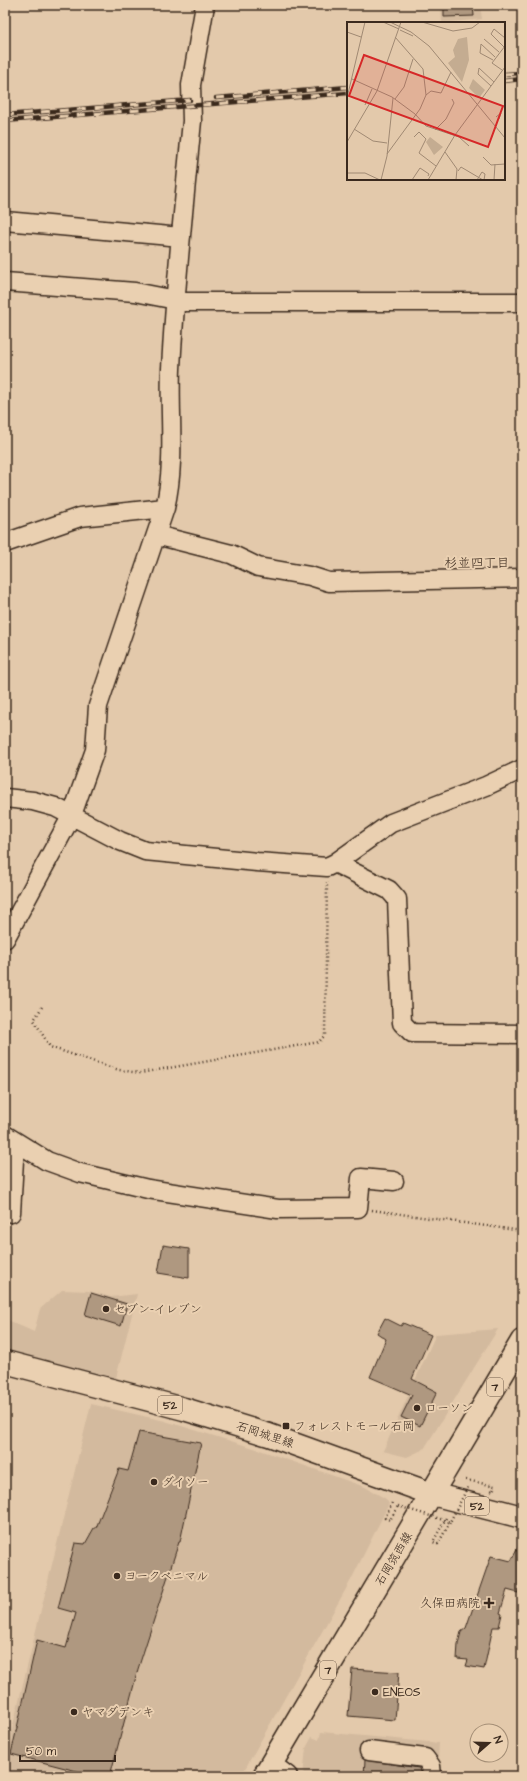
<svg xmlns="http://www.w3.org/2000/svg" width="527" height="1781" viewBox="0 0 527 1781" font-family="'Architects Daughter','Klee One',sans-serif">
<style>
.built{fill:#d3ba9e}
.building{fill:#af9880;stroke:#3b2a1e}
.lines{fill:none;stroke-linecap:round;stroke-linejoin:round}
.minor-casing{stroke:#3b2a1e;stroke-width:21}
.major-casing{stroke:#3b2a1e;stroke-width:25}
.path{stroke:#3b2a1e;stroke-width:2.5;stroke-dasharray:1 3;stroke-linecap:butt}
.minor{stroke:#ead0b1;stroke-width:18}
.major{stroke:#ead0b1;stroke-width:22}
.rail-casing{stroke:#3b2a1e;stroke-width:4.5}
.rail{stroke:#ead0b1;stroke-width:3;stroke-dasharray:9;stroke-linecap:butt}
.path-bridge{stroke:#3b2a1e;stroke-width:2.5;stroke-dasharray:1 3;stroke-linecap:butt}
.poi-dot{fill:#3b2a1e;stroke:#ead0b1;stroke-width:1.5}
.labels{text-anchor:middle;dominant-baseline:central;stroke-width:4;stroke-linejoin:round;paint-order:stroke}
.shield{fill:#ead0b1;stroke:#705c4a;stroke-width:1}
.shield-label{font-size:11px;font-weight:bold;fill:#3b2a1e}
.poi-label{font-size:12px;fill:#3b2a1e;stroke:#ead0b1;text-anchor:start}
.street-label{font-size:12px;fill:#3b2a1e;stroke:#ead0b1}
.neighbourhood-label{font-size:13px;fill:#3b2a1e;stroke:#ead0b1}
.inset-road{fill:none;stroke:#a08973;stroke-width:1}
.view{fill:#d62828;fill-opacity:0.15;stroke:#d62828;stroke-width:2}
.inset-edge{fill:none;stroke:#3b2a1e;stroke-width:2}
</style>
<rect width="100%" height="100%" fill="#e3c9ab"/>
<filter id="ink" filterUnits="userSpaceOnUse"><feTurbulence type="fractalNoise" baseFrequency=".025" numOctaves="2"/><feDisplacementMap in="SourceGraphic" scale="8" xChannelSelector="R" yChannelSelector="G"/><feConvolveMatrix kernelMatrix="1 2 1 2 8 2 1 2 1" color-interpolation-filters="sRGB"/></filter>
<g filter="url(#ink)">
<path class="built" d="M441 5H480L482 19 442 23Z
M62 1290 89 1291 111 1297 137 1294 114 1386 5 1357V1319L34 1332 40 1309Z
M498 1329 424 1449 407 1457 383 1451 436 1334Z
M91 1404 165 1421 257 1449 365 1487 386 1499 389 1504 351 1580 241 1776H41L5 1771V1758Z
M321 1732 439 1743 437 1776H303L306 1748 312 1737 319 1740Z"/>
<path class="building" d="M444 5H473L474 16 444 17Z
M163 1245 189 1249V1278L158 1273Z
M91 1293 127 1304 121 1326 85 1315Z
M385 1318 401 1326 403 1323 431 1335 412 1379 437 1392 420 1426 401 1417 412 1395 370 1377 386 1339 377 1333Z
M139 1432 201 1443 180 1542H179L138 1669 110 1776H96L11 1754 37 1640 66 1648 76 1613 58 1608 75 1543 85 1544 94 1528H96L119 1469 128 1471Z
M522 1540V1584L518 1593 507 1590 500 1613 502 1614 499 1627H493L484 1669 466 1666 468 1660 457 1659 458 1644 461 1632 466 1628 491 1556 511 1561Z
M352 1669 399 1672 395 1720 348 1716Z
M365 1760 419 1768 421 1776H364Z"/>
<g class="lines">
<defs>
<path id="minor" d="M5 221 181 237
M5 282 135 292 176 300
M176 302H522
M156 535 231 554 258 567 310 576 329 582 522 578
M5 543 80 517 165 508
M5 798 33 801 55 807 120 841 145 851 257 862 327 867 335 863 391 823 486 786 522 769
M335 863 389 890 397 899 402 1023 412 1033 522 1034
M5 939 72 815 95 750 98 706 165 508C176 461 169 416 171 369 175 286 184 203 192 121L191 85 205 5
M5 1135 47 1161 80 1173 148 1189 278 1209 358 1208 361 1178 394 1181
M11 1213 15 1142
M369 1751 425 1758 431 1766 432 1776
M272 1764 288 1776"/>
<path id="major" d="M5 1362 184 1409 269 1435 432 1494 522 1517
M264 1776 522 1341"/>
</defs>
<use href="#minor" class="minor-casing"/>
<use href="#major" class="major-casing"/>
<path class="path" d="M42 1007 34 1020 50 1047 119 1070 140 1073 319 1042 325 1035 327 882
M372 1210 522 1231
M466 1480 495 1486 493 1491 491 1490
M392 1503 385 1518 390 1520 398 1506
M446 1518 433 1542 438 1544 450 1522"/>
<use href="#minor" class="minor"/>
<use href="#major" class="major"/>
<defs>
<path id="rail" d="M504 74 522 73
M504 81 522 79
M216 98 348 87
M5 115 190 100
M5 121 348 93"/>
</defs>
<use href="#rail" class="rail-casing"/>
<use href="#rail" class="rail"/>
<path class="path-bridge" d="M398 1506 450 1522 469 1485"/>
</g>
</g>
<g class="poi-dot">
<circle cx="106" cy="1309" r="4"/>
<circle cx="417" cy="1408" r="4"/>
<rect x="282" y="1422" width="8" height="8" rx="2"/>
<circle cx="154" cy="1482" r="4"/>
<circle cx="117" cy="1576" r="4"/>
<path d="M487 1597h4v4h4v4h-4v4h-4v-4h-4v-4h4z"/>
<circle cx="375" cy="1692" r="4"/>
<circle cx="74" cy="1712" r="4"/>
</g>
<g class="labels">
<g class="shield">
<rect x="487" y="1378" width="16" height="18" rx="3"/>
<rect x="158" y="1396" width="24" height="18" rx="3"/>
<rect x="465" y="1497" width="24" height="18" rx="3"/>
<rect x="320" y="1661" width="16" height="18" rx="3"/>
</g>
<g class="shield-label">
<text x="495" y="1387">7</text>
<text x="170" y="1405">52</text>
<text x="477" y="1506">52</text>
<text x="328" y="1670">7</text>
</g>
<g class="poi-label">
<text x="114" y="1309">セブン-イレブン</text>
<text x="425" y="1408">ローソン</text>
<text x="294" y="1426">フォレストモール石岡</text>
<text x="162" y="1482">ダイソー</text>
<text x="125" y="1576">ヨークベニマル</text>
<text x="480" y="1603" text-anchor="end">久保田病院</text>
<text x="383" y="1692">ENEOS</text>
<text x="82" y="1712">ヤマダデンキ</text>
</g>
<g class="street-label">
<text transform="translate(265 1435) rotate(18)">石岡城里線</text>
<text transform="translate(394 1559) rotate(-59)">石岡筑西線</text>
</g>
<g class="neighbourhood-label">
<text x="477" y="563">杉並四丁目</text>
</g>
</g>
<g transform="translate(347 22)">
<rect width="158" height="158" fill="#e3c9ab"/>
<path d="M120 15 122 38 115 60 101 41 108 35 106 28 111 17ZM126 57 138 68 132 76 122 66Z" fill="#c4ac91"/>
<path d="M83 115 96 125 87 133 79 120Z" fill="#c4ac91"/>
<path class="inset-road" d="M36 0 52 7M43 0 64 10 82 24 158 116M75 0 106 9 125 6 133 0M53 8 66 14M0 10 14 15M137 17 152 30M157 25 144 12 147 7 158 16M146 38 133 31 134 22 148 35M155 48 145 41 158 24M5 57 45 75 68 92 79 104 112 115 122 124M144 64 131 52 132 46 147 60M30 69 54 0M79 73 84 69 94 71 104 50M0 76 18 0M48 77 57 65 66 37M18 83 25 67M149 95 154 91 152 97M7 107 26 119 40 121M88 108 99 97 107 81 105 77M67 115 72 110 79 117 72 131 89 144M0 120 30 69M98 130 110 147 109 158M40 132 73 87 79 73 76 47 48 15M136 135 144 143 158 142M73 146 82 152 81 154M111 149 114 145 136 158M0 151H18L33 158M34 158 40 134 46 76M65 158 73 146M81 158 108 113 158 45M130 158 135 150 138 152 137 158M147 158 148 142"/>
<path class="view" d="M17 33 156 84 141 125 2 74Z"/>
<rect width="158" height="158" class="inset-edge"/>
</g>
<rect width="527" height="1781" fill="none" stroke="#ead0b1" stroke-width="20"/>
<rect x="10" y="10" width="507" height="1761" fill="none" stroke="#3b2a1e" stroke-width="1.5" filter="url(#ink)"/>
<g transform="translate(489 1743) rotate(70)"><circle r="19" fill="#ead0b1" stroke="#a48e76"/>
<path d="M0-3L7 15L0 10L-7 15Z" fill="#3b2a1e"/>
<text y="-6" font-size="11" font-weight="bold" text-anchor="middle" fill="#3b2a1e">N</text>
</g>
<path d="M20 1755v6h95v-6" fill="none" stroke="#3b2a1e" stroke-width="2"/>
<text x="26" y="1755" font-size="12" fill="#3b2a1e" stroke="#ead0b1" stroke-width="3" paint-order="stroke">50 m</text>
</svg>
